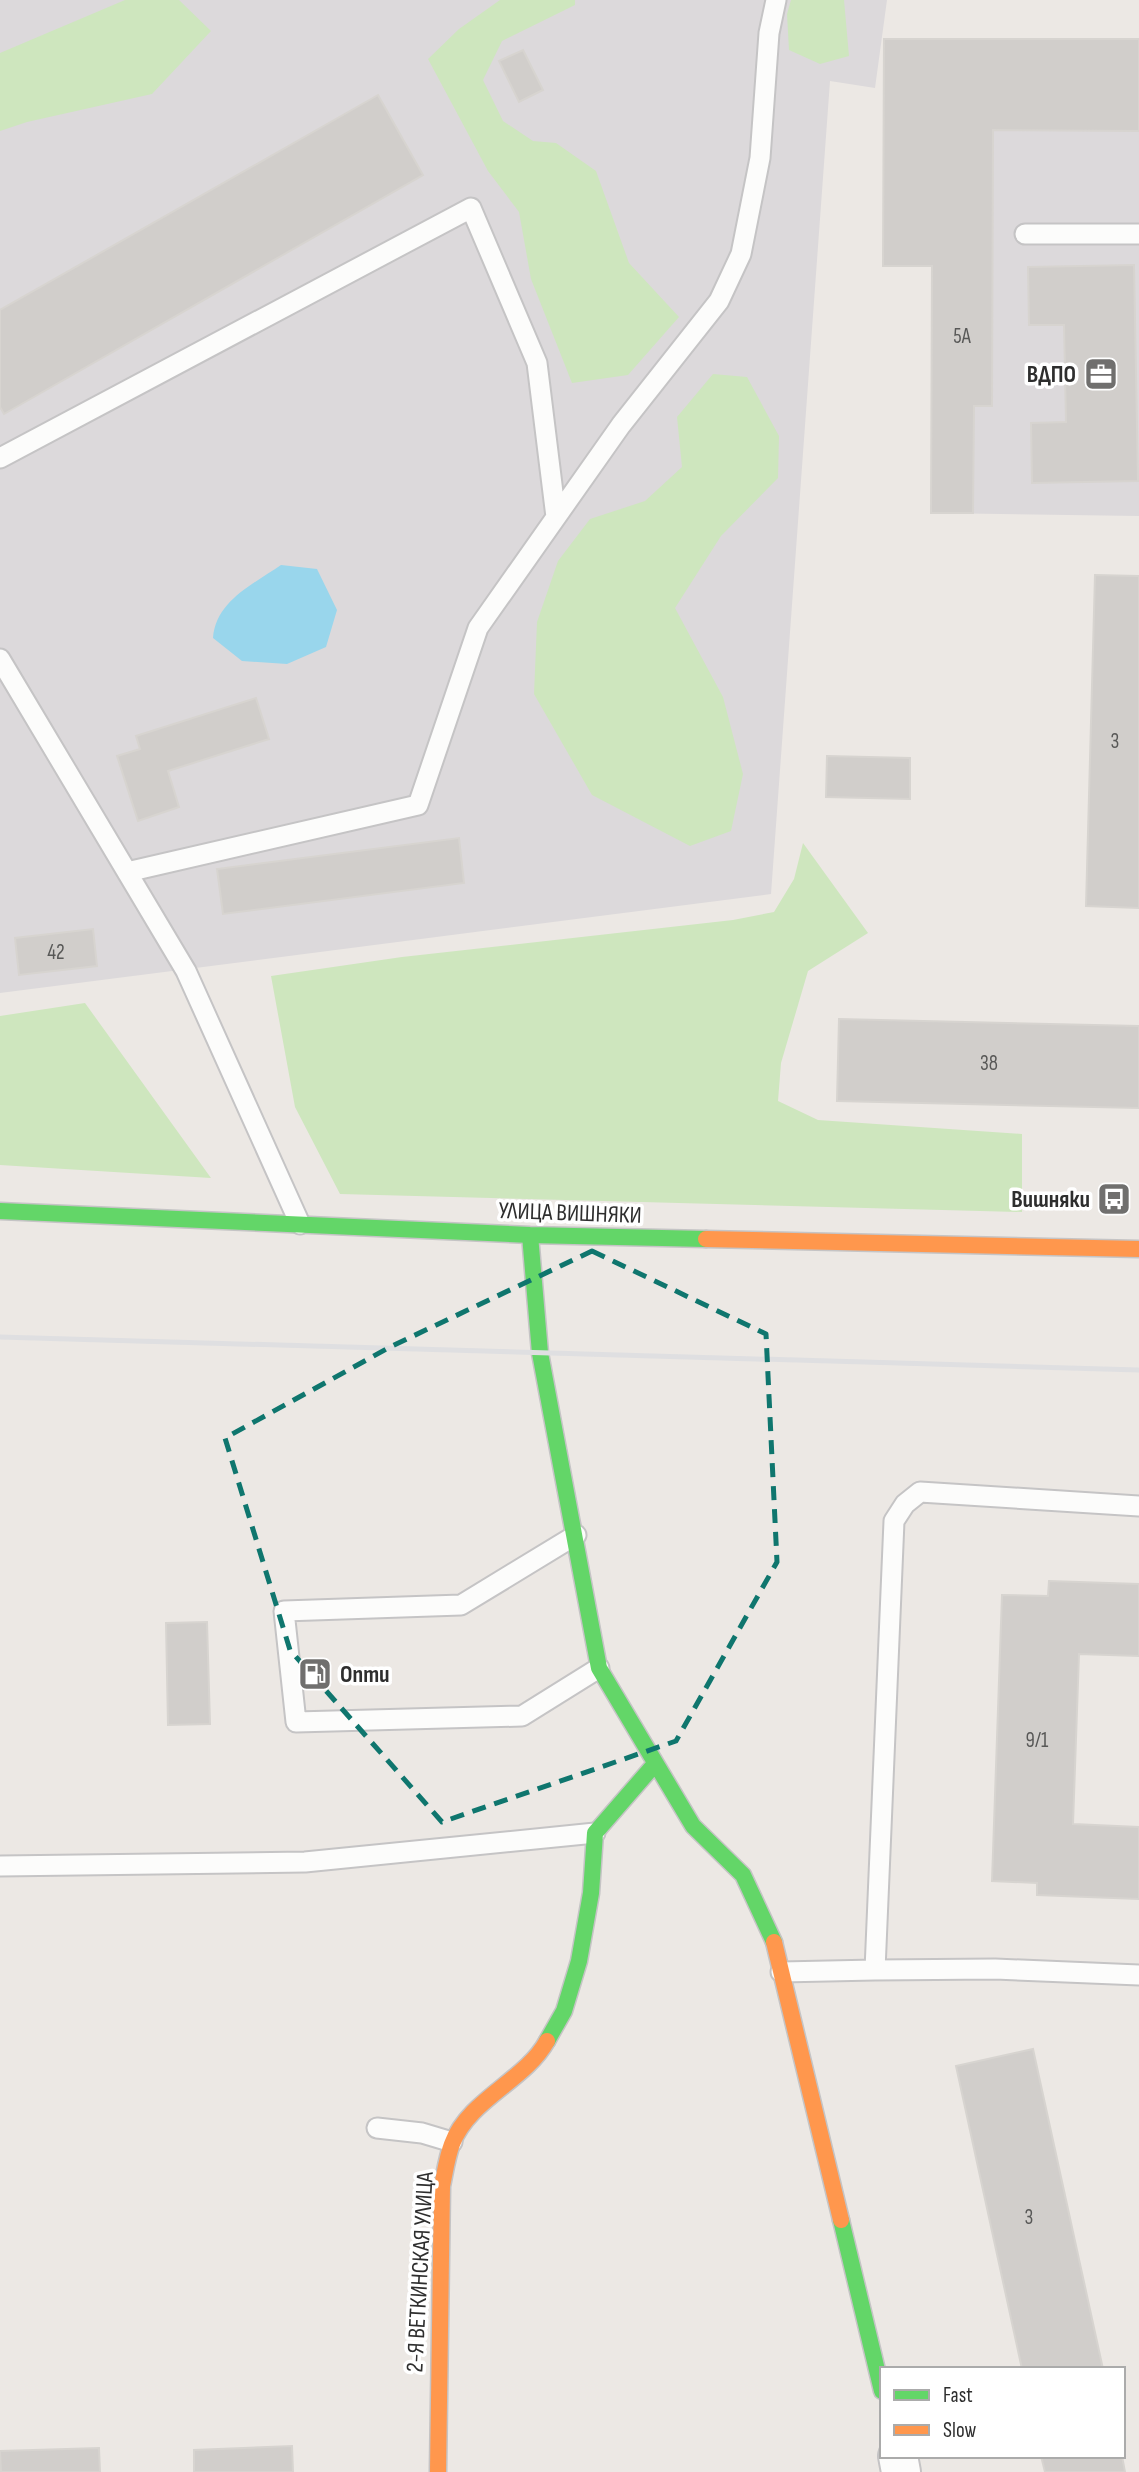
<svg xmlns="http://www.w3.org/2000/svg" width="1139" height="2472" viewBox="0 0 1139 2472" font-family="'Sofia Sans Condensed',sans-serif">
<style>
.industrial{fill:#dcd9db}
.green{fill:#cee6be}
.water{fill:#99d6ec}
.building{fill:#d1cecb;stroke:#d7d4d0;stroke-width:2}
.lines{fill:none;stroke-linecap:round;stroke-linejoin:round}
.lane-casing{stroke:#c5c4c5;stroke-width:23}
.street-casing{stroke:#c5c4c5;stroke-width:42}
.fast-casing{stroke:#c5c4c5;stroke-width:19}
.slow-casing{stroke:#c5c4c5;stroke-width:19}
.lane{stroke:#fcfcfb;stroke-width:19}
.street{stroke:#fcfcfb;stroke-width:38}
.fast{stroke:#63d668;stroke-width:16}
.slow{stroke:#ff974d;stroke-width:16}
.rail{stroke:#dfdfe1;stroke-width:5}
.marked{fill:none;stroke:#0f766e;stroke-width:5;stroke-dasharray:14 9;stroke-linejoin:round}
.labels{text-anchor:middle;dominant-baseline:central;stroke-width:7;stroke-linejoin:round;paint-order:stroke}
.number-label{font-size:21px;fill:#585857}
.poi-label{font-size:24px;font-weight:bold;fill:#2e2e2e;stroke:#fff;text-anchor:end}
.street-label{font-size:24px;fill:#2e2e2e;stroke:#fff}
</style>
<rect width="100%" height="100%" fill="#ece8e4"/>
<path class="industrial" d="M0 0H887L875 88 830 81 771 894 0 993Z
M884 39H1139V516L931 513 932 266H883Z"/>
<path class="green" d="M125 0H179L211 31 152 94 27 122 0 131V53Z
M500 0H575V5L502 41 483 80 503 121 533 141 556 143 596 171 629 263 679 317 628 375 572 383 531 279 519 212 488 171 428 59 459 29Z
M791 0H844L849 56 820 64 789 50 787 14Z
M713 374 747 377 779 436 778 478 721 536 675 608 723 697 743 774 731 831 690 846 592 795 534 694 537 622 558 561 590 519 645 501 682 467 677 417Z
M803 843 868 933 808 971 781 1063 778 1101 818 1120 1022 1134V1212L340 1194 295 1107 271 976 402 957 733 920 774 912 794 879Z
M85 1003 211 1178 0 1165V1016Z"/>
<path class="water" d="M281 565 317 569 337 610 326 647 287 664 242 661 213 638C216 601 252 585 281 565Z"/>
<path class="building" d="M884 39H1139V131L993 130 992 406H974L973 513H931L932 266H883Z
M523 50 543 90 519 102 499 61Z
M378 95 423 175 4 414 0 407V310Z
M1134 265 1138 481 1032 483 1031 423 1066 422 1064 325H1029L1028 267Z
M1095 575 1139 576V908L1086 906Z
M256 698 269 739 168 771 179 807 138 821 117 756 140 749 136 736Z
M827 756 910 758V799L826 797Z
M459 838 464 883 223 914 217 869Z
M93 929 97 966 19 975 15 938Z
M839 1019 1139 1026V1108L837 1101Z
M1049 1581 1139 1584V1656L1079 1654 1073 1824 1139 1827V1899L1037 1895V1883L992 1881 1002 1595 1048 1596Z
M207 1622 210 1724 168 1725 166 1623Z
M1033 2049 1103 2369H1022L956 2066Z
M292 2446 293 2472H194V2450Z
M99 2448 100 2472H1L0 2451Z
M1041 2456H1122L1125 2472H1045Z"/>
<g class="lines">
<defs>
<path id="lane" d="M1025 234H1139
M0 458 471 208 537 363 556 517
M0 659 186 971 300 1224
M127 872 418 805 478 628 621 425 719 301 741 254 760 158 769 33 776 0
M1139 1506 920 1492 905 1504 894 1521 875 1970 995 1969 1139 1975
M576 1535 461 1605 284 1611 296 1722 522 1716 599 1668
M0 1866 305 1862 595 1833
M781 1972 875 1970
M377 2128 422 2133 452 2142"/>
<path id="street" d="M898 2456 901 2472"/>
<path id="fast" d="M0 1211 530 1235 706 1239
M530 1235 540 1353 599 1668 693 1826 743 1875 774 1942
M547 2041 564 2011 579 1961 591 1893 595 1833 654 1765
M841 2220 882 2391"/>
<path id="slow" d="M706 1239 1139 1249
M774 1942 841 2220
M438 2472 442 2186C445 2172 447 2157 452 2144 469 2099 525 2081 547 2041"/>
</defs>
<use href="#lane" class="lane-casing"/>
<use href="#street" class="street-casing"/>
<use href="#fast" class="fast-casing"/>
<use href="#slow" class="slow-casing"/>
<use href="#lane" class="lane"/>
<use href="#street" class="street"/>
<use href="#fast" class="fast"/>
<use href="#slow" class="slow"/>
<path class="rail" d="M0 1337 1139 1370"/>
</g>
<path class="marked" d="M592 1251 766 1334 777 1562 676 1741 442 1822 290 1650 225 1438 390 1347Z"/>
<defs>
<symbol id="office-square" viewBox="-11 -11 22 22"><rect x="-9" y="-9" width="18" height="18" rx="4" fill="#706f6e" stroke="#fff"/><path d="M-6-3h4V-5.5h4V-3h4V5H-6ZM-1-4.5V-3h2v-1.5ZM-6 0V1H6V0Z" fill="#fff"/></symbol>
<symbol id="bus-square" viewBox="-11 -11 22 22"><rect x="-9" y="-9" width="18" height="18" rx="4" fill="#706f6e" stroke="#fff"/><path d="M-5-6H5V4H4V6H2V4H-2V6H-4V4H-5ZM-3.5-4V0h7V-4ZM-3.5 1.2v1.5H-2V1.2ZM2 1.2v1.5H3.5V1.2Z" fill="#fff"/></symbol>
<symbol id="fuel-square" viewBox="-11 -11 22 22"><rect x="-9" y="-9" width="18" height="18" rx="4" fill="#706f6e" stroke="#fff"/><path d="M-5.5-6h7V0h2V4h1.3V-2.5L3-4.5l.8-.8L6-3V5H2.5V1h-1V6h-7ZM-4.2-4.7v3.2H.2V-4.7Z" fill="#fff"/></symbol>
</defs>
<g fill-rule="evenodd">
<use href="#office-square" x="1082" y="355" width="38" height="38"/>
<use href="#bus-square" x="1095" y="1180" width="38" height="38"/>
<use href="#fuel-square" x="296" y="1655" width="38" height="38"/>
</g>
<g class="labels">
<g class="number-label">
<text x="962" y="336">5А</text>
<text x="1115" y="741">3</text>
<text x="56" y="952">42</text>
<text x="989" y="1063">38</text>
<text x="1037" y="1740">9/1</text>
<text x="1029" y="2217">3</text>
</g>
<g class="poi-label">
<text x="1076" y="374">ВДПО</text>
<text x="1090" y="1199">Вишняки</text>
<text x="340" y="1674" text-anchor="start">Опти</text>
</g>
<g class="street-label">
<text transform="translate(570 1213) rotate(2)">УЛИЦА ВИШНЯКИ</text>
<text transform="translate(420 2272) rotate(-87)">2-Я ВЕТКИНСКАЯ УЛИЦА</text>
</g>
</g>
<rect x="880" y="2367" width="245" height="91" fill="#ffffff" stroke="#ababab" stroke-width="2"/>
<rect x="894" y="2390" width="35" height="10" fill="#63d668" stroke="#ababab" stroke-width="2"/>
<text x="943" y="2402" font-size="21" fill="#2e2e2e">Fast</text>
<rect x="894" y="2425" width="35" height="10" fill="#ff974d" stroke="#ababab" stroke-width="2"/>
<text x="943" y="2437" font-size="21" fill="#2e2e2e">Slow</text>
</svg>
